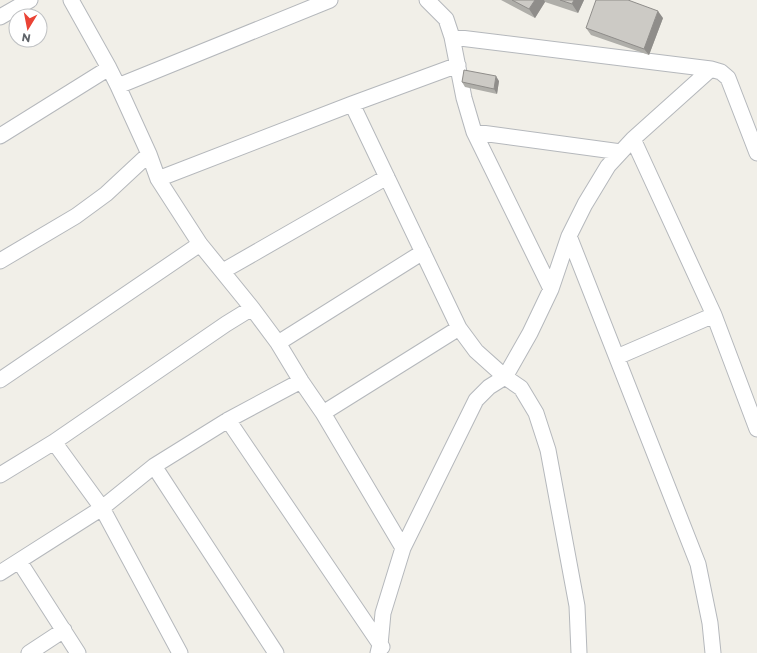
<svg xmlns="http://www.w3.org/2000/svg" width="757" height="653" viewBox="0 0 757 653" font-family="Montserrat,sans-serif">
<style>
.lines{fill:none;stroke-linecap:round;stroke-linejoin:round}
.minor-casing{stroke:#b5b8bc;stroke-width:17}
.minor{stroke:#fff;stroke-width:15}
.wall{fill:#afaea9}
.shaded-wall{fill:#8f8d8a}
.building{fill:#cccac5;stroke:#8f8d8a}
</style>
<rect width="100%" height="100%" fill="#f1efe8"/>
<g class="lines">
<defs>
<path id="minor" d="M71 0 109 68 118 86 149 154 158 179 200 244 252 308 278 343 301 381 323 413 403 548
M427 0 446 19 452 37 464 98 474 132 551 289
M0 17 30 0
M452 37 711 69 721 72 728 78 757 153
M118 86 330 0
M352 104 459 328 476 351 505 377 521 388 536 413 548 450 577 606 579 653
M474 132 621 152
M0 136 109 68
M633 139 714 315 757 429
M158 179 352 104 458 65
M569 236 698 564 710 623 713 653
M0 261 76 216 106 194 149 154
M223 271 387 177
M278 343 423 252
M617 357 714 315
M0 380 200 244
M323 413 459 328
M228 420 382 647
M154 466 276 653
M0 475 54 442
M19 561 78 653
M0 573 102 508 154 466 228 420 301 381
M29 653 64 630
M180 653 102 508 54 442 226 324 252 308
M378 653 380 645 383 613 403 548 476 400 489 387 505 377 530 333 551 289 569 236 585 204 608 166 633 139 711 69"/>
</defs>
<use href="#minor" class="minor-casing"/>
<use href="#minor" class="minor"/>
</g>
<path class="wall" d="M501 0H584L578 13 545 2 535 18Z
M663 18 649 55 591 35 586 28Z
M499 81 497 94 465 87 462 82Z"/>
<path class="shaded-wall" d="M535 0H544L545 2 535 18 529 9Z
M574 0H584L578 13 572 4Z
M658 11 663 18 649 55 644 49Z
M496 76 499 81 497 94 494 89Z"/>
<path class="building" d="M512 0H535L529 9Z
M560 0H574L572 4Z
M596 0H628L658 11 644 49 586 28Z
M464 70 496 76 494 89 462 82Z"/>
<g transform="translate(28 28) rotate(190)"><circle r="19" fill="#ffffff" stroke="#bfc1c3"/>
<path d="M0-3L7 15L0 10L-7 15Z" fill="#ea4335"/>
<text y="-6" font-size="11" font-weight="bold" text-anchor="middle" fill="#5f6368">N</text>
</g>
</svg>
